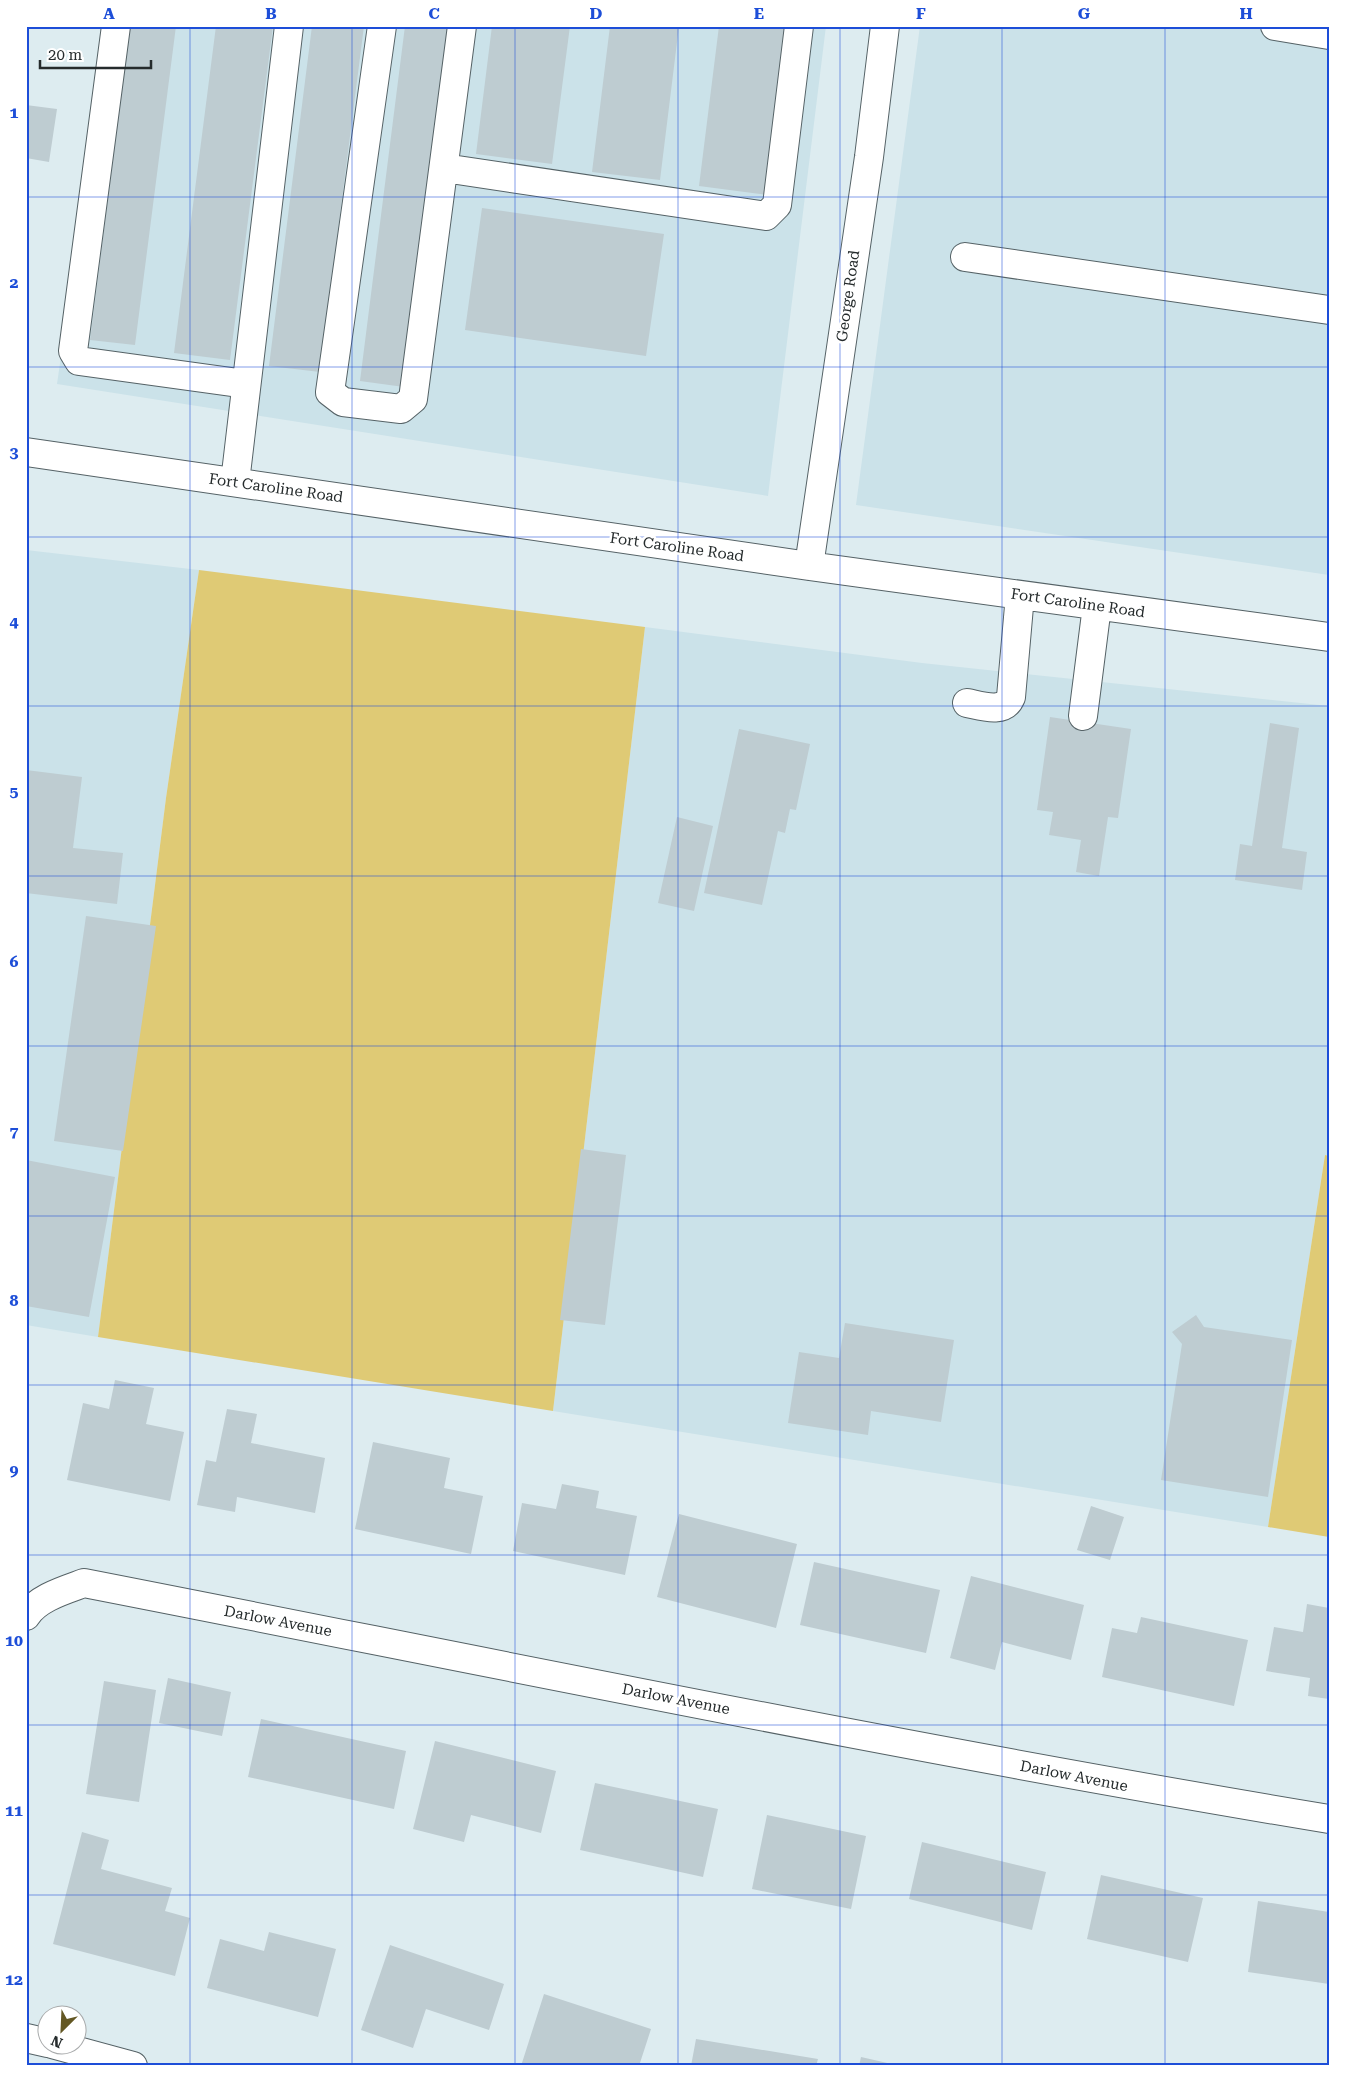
<svg xmlns="http://www.w3.org/2000/svg" width="1355" height="2092" viewBox="0 0 1355 2092" font-family="'Roboto Serif',serif">
<style>
.built{fill:#cbe2e9}
.green{fill:#dfca75}
.building{fill:#beccd1}
.lines{fill:none;stroke-linecap:round;stroke-linejoin:round}
.minor-casing{stroke:#556266;stroke-width:30}
.minor{stroke:#fff;stroke-width:28}
.grid{fill:none;stroke:#1d4ed8;stroke-width:1;stroke-opacity:0.55}
.labels{text-anchor:middle;dominant-baseline:central;stroke-width:5;stroke-linejoin:round;paint-order:stroke}
.street-label{font-size:15px;fill:#252b2c;stroke:#fff}
.neatline{fill:none;stroke:#1d4ed8;stroke-width:2}
.grid-label{font-size:16px;text-anchor:middle;font-weight:bold;fill:#1d4ed8}
</style>
<rect width="100%" height="100%" fill="#ddecf0"/>
<path class="built" d="M109 26H826L768 496 57 384Z
M920 26H1329V575L856 505Z
M26 550 199 570 166 798 98 1337 26 1325Z
M645 627 922 663 1329 706V1156L1325 1155 1268 1527 553 1411Z"/>
<path class="green" d="M199 570 645 627 553 1411 98 1337 166 798Z
M1325 1155 1329 1156V1537L1268 1527Z"/>
<path class="building" d="M130 26H176L135 345 90 340Z
M216 26H273L230 360 174 353Z
M312 26H364L320 372 269 366Z
M405 26H451L404 387 360 381Z
M492 26H570L552 164 476 154Z
M610 26H679L660 180 592 172Z
M719 26H788L768 195 699 186Z
M26 105 57 109 49 162 26 158Z
M482 208 664 234 646 356 465 330Z
M1050 717 1131 729 1118 818 1108 817 1099 876 1076 872 1081 840 1049 835 1053 812 1037 810Z
M1270 723 1299 728 1282 848 1307 852 1302 890 1235 880 1240 844 1252 846Z
M739 729 810 744 796 810 790 809 785 833 778 831 762 905 704 893Z
M26 770 82 777 73 848 123 853 117 904 26 893Z
M677 817 713 826 694 911 658 903Z
M86 916 156 926 123 1151 54 1141Z
M581 1149 626 1155 605 1325 560 1320Z
M26 1160 115 1177 89 1317 26 1306Z
M1196 1315 1204 1327 1292 1340 1268 1497 1161 1480 1182 1344 1172 1332Z
M845 1323 954 1340 941 1422 871 1411 868 1435 788 1423 799 1352 839 1358Z
M115 1380 154 1388 146 1424 184 1432 170 1501 67 1480 83 1403 109 1409Z
M227 1409 257 1414 251 1443 325 1458 315 1513 237 1497 235 1512 197 1505 206 1460 216 1462Z
M373 1442 450 1458 444 1488 483 1496 471 1554 355 1529Z
M562 1484 599 1491 596 1508 637 1516 625 1575 513 1551 522 1503 556 1509Z
M1091 1506 1124 1517 1110 1560 1077 1550Z
M679 1514 797 1544 776 1628 657 1597Z
M814 1562 940 1590 926 1653 800 1625Z
M971 1576 1084 1605 1071 1660 1002 1642 995 1670 950 1658Z
M1307 1604 1329 1608V1699L1308 1696 1310 1678 1266 1671 1274 1627 1303 1632Z
M1141 1617 1248 1640 1234 1706 1102 1677 1112 1628 1137 1633Z
M168 1678 231 1692 222 1736 159 1723Z
M104 1681 156 1690 139 1802 86 1794Z
M261 1719 406 1751 394 1809 248 1777Z
M435 1741 556 1771 541 1833 471 1815 464 1842 413 1829Z
M595 1783 718 1809 703 1877 580 1850Z
M767 1815 866 1836 851 1909 752 1889Z
M82 1832 109 1840 101 1869 172 1888 165 1911 190 1918 175 1976 53 1944Z
M922 1842 1046 1872 1032 1930 909 1899Z
M1101 1875 1203 1898 1188 1962 1087 1939Z
M1258 1901 1329 1912V1984L1248 1972Z
M269 1932 336 1949 318 2017 207 1988 220 1939 264 1951Z
M390 1945 504 1984 489 2030 426 2009 413 2048 361 2030Z
M544 1994 651 2029 639 2066H577L569 2063 568 2066H521Z
M696 2039 818 2059 816 2066H691Z
M861 2057 896 2065V2066H859Z"/>
<g class="lines">
<defs>
<path id="minor" d="M116 26 73 351 79 361 246 384
M382 26 330 392 343 402 401 409 413 399 462 26
M1275 26 1329 35
M444 168 766 216 777 205 799 26
M965 257 1329 310
M26 452 809 566 1329 637
M235 482 289 26
M809 566 869 157 885 26
M967 703C982 706 1004 714 1011 697L1020 595
M1083 716 1097 606
M26 1616C37 1598 65 1590 84 1583 499 1664 912 1750 1329 1819
M26 2038 48 2043
M52 2044 133 2066"/>
</defs>
<use href="#minor" class="minor-casing"/>
<use href="#minor" class="minor"/>
</g>
<path class="grid" d="M190 26V2066M352 26V2066M515 26V2066M678 26V2066M840 26V2066M1002 26V2066M1165 26V2066M26 197H1329M26 367H1329M26 537H1329M26 706H1329M26 876H1329M26 1046H1329M26 1216H1329M26 1385H1329M26 1555H1329M26 1725H1329M26 1895H1329"/>
<g class="labels">
<g class="street-label">
<text transform="translate(848 296) rotate(-82)">George Road</text>
<text transform="translate(276 488) rotate(8)">Fort Caroline Road</text>
<text transform="translate(677 547) rotate(8)">Fort Caroline Road</text>
<text transform="translate(1078 603) rotate(8)">Fort Caroline Road</text>
<text transform="translate(278 1621) rotate(11)">Darlow Avenue</text>
<text transform="translate(676 1699) rotate(11)">Darlow Avenue</text>
<text transform="translate(1074 1776) rotate(11)">Darlow Avenue</text>
</g>
</g>
<rect width="1355" height="2092" fill="none" stroke="#ffffff" stroke-width="55"/>
<g transform="translate(62 2030) rotate(204)"><circle r="24" fill="#ffffff" stroke="#a8aaab"/>
<path d="M0-4L9 19L0 12L-9 19Z" fill="#635723"/>
<text y="-8" font-size="14" font-weight="bold" text-anchor="middle" fill="#252b2c">N</text>
</g>
<path d="M40 60v8h111v-8" fill="none" stroke="#252b2c" stroke-width="2.5"/>
<text x="48" y="60" font-size="15" fill="#252b2c" stroke="#ffffff" stroke-width="4" paint-order="stroke">20 m</text>
<rect x="28" y="28" width="1300" height="2036" class="neatline"/>
<g class="grid-label">
<text x="109" y="19">A</text>
<text x="271" y="19">B</text>
<text x="434" y="19">C</text>
<text x="596" y="19">D</text>
<text x="759" y="19">E</text>
<text x="921" y="19">F</text>
<text x="1084" y="19">G</text>
<text x="1246" y="19">H</text>
<text x="14" y="118">1</text>
<text x="14" y="288">2</text>
<text x="14" y="458">3</text>
<text x="14" y="627">4</text>
<text x="14" y="797">5</text>
<text x="14" y="967">6</text>
<text x="14" y="1137">7</text>
<text x="14" y="1306">8</text>
<text x="14" y="1476">9</text>
<text x="14" y="1646">10</text>
<text x="14" y="1816">11</text>
<text x="14" y="1985">12</text>
</g>
</svg>
